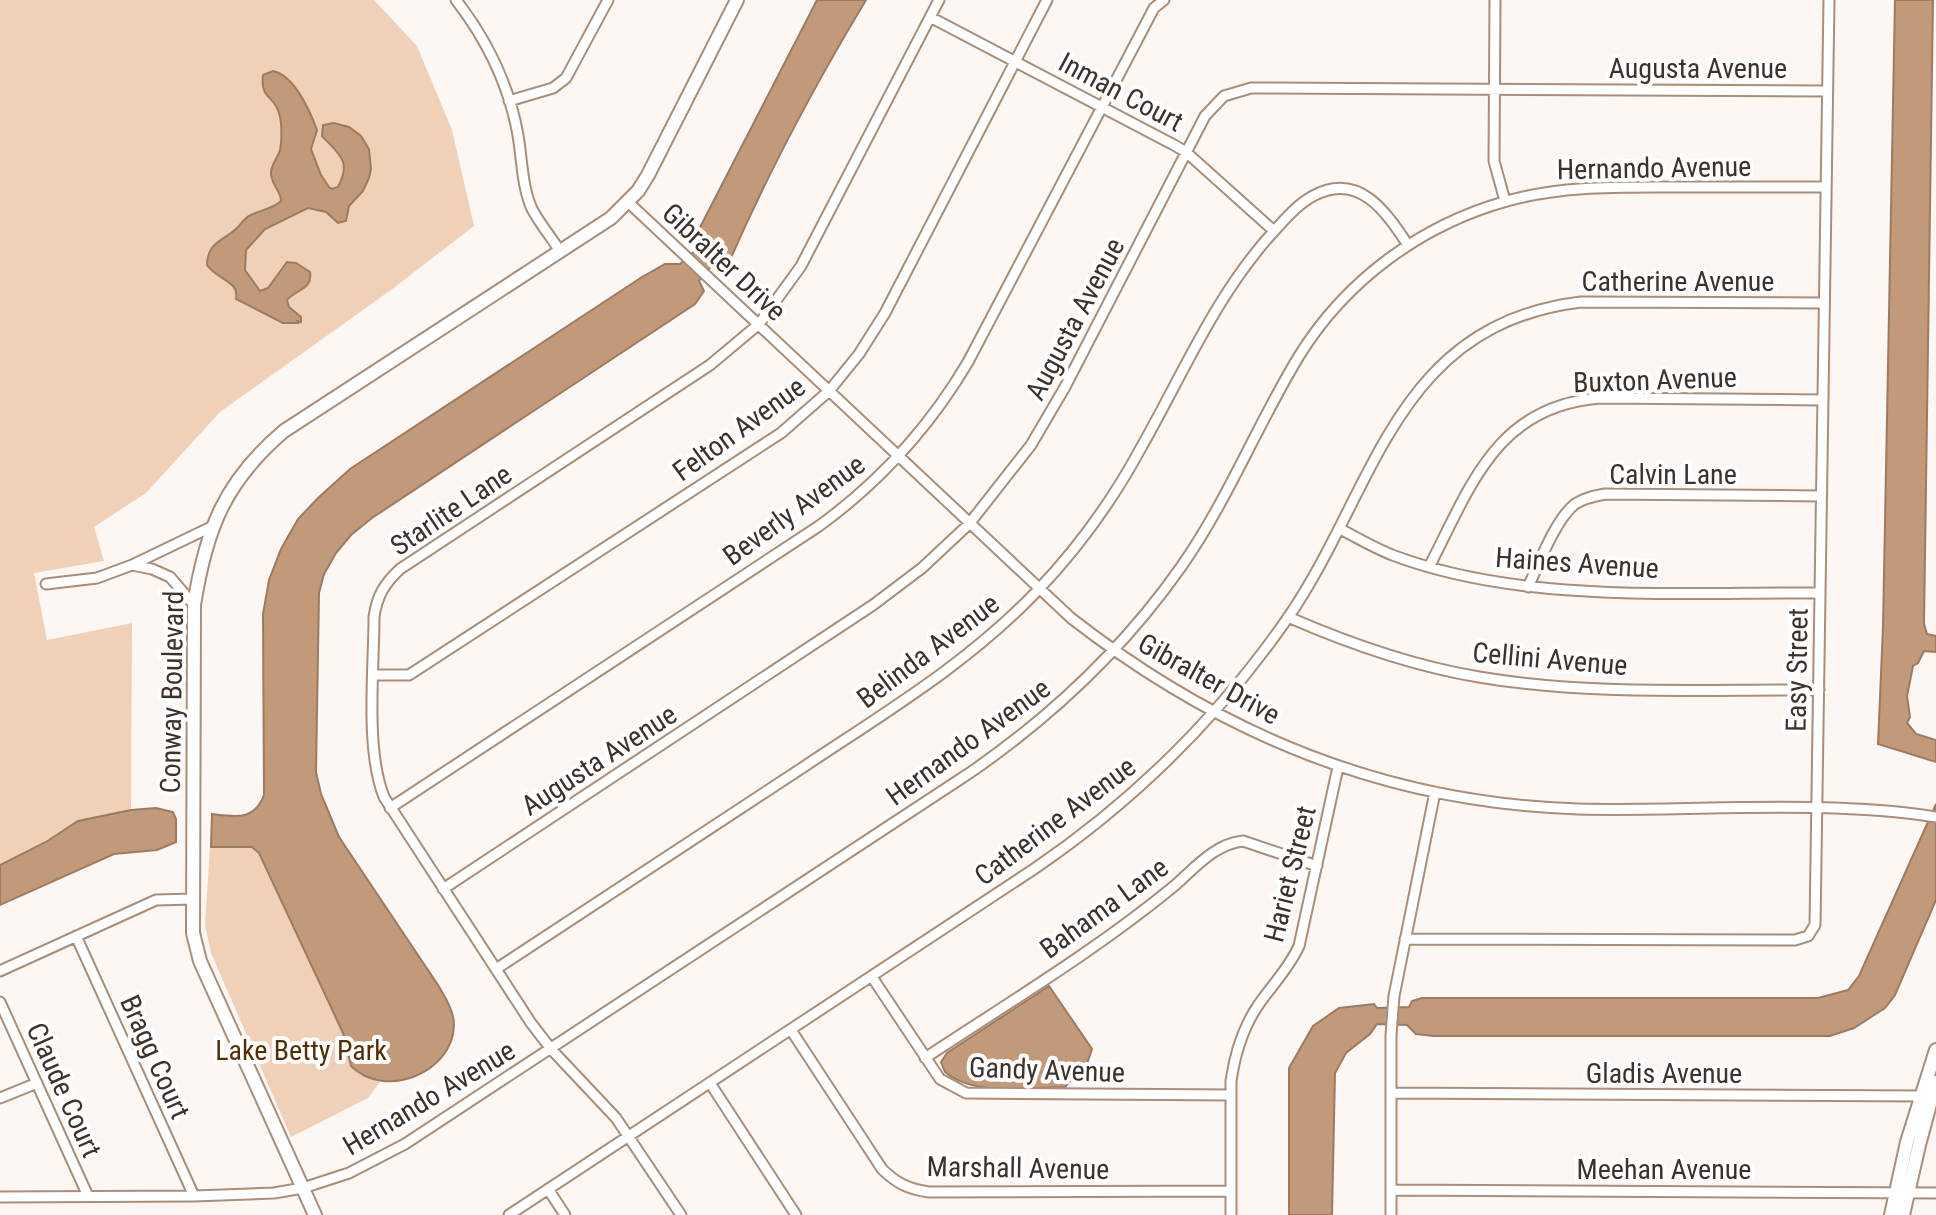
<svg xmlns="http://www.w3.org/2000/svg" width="1936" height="1215" viewBox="0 0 1936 1215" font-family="'Roboto Condensed',sans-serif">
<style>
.green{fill:#f0d1b8}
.water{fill:#c39a79;stroke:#9b7b61;stroke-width:2}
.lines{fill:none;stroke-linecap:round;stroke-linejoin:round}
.street-casing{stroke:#a98e79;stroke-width:13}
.secondary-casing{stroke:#a98e79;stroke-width:16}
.street{stroke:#fff;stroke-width:9}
.secondary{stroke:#fff;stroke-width:12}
.labels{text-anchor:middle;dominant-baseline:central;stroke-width:8;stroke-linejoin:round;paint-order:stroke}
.street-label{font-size:28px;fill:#3d3229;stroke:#fff}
.park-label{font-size:28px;fill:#552d02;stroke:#fff}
</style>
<rect width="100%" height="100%" fill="#fdf7f3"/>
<path class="green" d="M0 0H374L417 46 452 130 474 226 391 290 220 412 146 493 94 527 104 561 34 573 47 640 132 623 131 810 78 821 46 842 0 865Z
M211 831V847H253L259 853 343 1033 350 1066 359 1074 380 1082 368 1098 291 1137 211 953 205 925Z"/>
<path class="water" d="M817 0H866C816 83 769 171 730 260L725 266 712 265 699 281 704 291 695 304 372 518 351 535 336 553 324 574 319 593 316 772 321 794 339 837 438 985C445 997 454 1011 454 1025 453 1073 385 1100 351 1066L343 1033 259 853 252 847H211L212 814C236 817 254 821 264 795L263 614 269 580 281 549 298 519 318 498 350 469 642 277 665 264H680L696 250 694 239Z
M1895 0H1933L1924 624 1927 634 1936 636V652L1924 651 1918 663 1913 666 1907 696 1910 717 1907 723 1916 734 1936 740V762L1878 744 1883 627Z
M273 71C294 75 310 111 317 130L311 149 321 175 329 187 332 189 338 187C352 161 339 154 322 136L323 125 334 123 349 127 361 136 369 149 371 169 369 178 363 191 349 206 346 221 338 223 326 212 308 208 265 229 246 250 245 270 260 291 268 288 287 262 296 263 310 272C313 289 297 289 287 300L289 307 301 317V322L297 321 298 323H283L236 299C240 281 216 279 207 265 207 242 225 240 237 228 242 223 244 218 251 215 261 210 272 209 281 201 281 190 271 185 271 173 271 164 278 158 280 150 282 141 282 122 279 113 274 95 260 99 263 75Z
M1936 804V900L1895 995 1885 1008 1854 1028 1830 1036H1434L1416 1034 1407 1025 1377 1024 1370 1034 1346 1053 1335 1073 1332 1215H1289V1068L1313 1026 1339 1008 1374 1004 1377 1008 1409 1007 1412 1001 1422 998H1818L1848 990 1859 976Z
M156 808 173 812 176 819V842L157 850 114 854 0 905V865L46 842 78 821 131 810Z
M1049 986 1092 1049 1083 1076 1079 1079 1073 1078 1065 1087C1028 1087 975 1097 945 1072L941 1062 947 1053Z"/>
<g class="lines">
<defs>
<path id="street" d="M456 0C487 40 509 85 518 135 522 159 522 187 532 209 540 224 551 237 560 251
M1495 0 1494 161 1505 201
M930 17 1174 145 1186 152 1274 231
M509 101 553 88 566 78 608 0
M628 202 1071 618C1221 735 1387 803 1578 809 1697 812 1818 799 1936 817
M1340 529C1358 538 1376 549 1395 556 1524 604 1683 592 1820 593
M132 565 211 527
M1429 567C1471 486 1496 406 1600 398L1823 400
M46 584 97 578 132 565 152 569 170 577 194 605
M1528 587C1539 564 1555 520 1575 504 1584 498 1594 496 1605 494L1821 496
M1288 617C1350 644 1412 666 1479 677 1590 696 1706 689 1819 690
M374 675H409L781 433 829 391 859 354 885 313 1047 0
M390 808 819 526C881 481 929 428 968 362L1154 8 1164 0
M443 889 873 605 922 568 969 524 1031 445 1065 387 1205 116 1224 96 1251 88 1827 91
M76 936 194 1196
M1405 939 1795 940 1808 936 1815 925 1829 0
M496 969C599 902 702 834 805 766 886 712 970 662 1038 590 1079 547 1114 498 1142 446 1184 372 1216 294 1275 230 1286 218 1298 204 1313 196 1359 171 1386 212 1408 245
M0 971 156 900 193 899
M872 977 940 1079 966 1093 1231 1095
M0 1002 88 1196
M791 1030 882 1169C896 1183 908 1189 929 1192L1231 1191
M925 1058C1008 1003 1095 951 1173 887 1194 869 1214 844 1243 841L1317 866
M710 1083 796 1215
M1391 1093 1924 1096
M0 1098 37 1083
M548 1189 565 1215
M1391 1190 1936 1193
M0 1197 194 1196 274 1193 303 1188 349 1173 405 1144 971 772C1052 716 1124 648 1181 567 1228 500 1257 425 1299 356 1346 280 1421 225 1507 201 1560 186 1614 187 1669 187 1721 187 1774 187 1826 187
M509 1215 1034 869C1134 801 1218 718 1287 619 1377 489 1393 325 1581 302L1824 303
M681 1215 616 1118 551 1049 531 1023 384 797C365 749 374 670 374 617 377 596 384 584 400 569L710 365 759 324 801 266 939 0
M1231 1215V1081C1235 1053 1243 1027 1259 1004 1273 984 1289 968 1299 946L1338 767
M1391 1215V1035L1394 996 1435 792"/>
<path id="secondary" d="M315 1215 200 961 193 933 194 605C206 530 224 482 284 431L611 218 638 191 648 175 737 0
M1891 1215 1907 1142 1936 1050
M1903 1215 1919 1145 1936 1082"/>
</defs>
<use href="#street" class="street-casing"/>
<use href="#secondary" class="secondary-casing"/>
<use href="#street" class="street"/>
<use href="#secondary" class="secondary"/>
</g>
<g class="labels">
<g class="street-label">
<text x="1698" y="68">Augusta Avenue</text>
<text transform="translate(1121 92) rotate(28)">Inman Court</text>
<text transform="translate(1654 168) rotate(-1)">Hernando Avenue</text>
<text transform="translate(724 262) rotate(43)">Gibralter Drive</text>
<text x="1678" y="281">Catherine Avenue</text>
<text transform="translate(1075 319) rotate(-62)">Augusta Avenue</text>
<text transform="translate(1655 380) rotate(-2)">Buxton Avenue</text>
<text transform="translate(739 429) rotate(-36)">Felton Avenue</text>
<text x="1673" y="474">Calvin Lane</text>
<text transform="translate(451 510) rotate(-34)">Starlite Lane</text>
<text transform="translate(794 510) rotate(-36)">Beverly Avenue</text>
<text transform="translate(1577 563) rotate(4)">Haines Avenue</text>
<text transform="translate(928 651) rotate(-37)">Belinda Avenue</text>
<text transform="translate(1550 659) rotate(5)">Cellini Avenue</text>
<text transform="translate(1797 670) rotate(-89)">Easy Street</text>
<text transform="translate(1209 679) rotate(29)">Gibralter Drive</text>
<text transform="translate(172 692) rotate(-89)">Conway Boulevard</text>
<text transform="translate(968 742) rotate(-36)">Hernando Avenue</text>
<text transform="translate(599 760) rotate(-33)">Augusta Avenue</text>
<text transform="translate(1055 821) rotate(-37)">Catherine Avenue</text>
<text transform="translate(1290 874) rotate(-76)">Hariet Street</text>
<text transform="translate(1104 908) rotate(-36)">Bahama Lane</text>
<text transform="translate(155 1057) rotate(66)">Bragg Court</text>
<text transform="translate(1047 1070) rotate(2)">Gandy Avenue</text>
<text x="1664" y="1073">Gladis Avenue</text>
<text transform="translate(64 1090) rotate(66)">Claude Court</text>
<text transform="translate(429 1098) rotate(-31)">Hernando Avenue</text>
<text transform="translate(1018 1168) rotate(1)">Marshall Avenue</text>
<text x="1664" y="1169">Meehan Avenue</text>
</g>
<g class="park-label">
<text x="301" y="1050">Lake Betty Park</text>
</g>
</g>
</svg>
